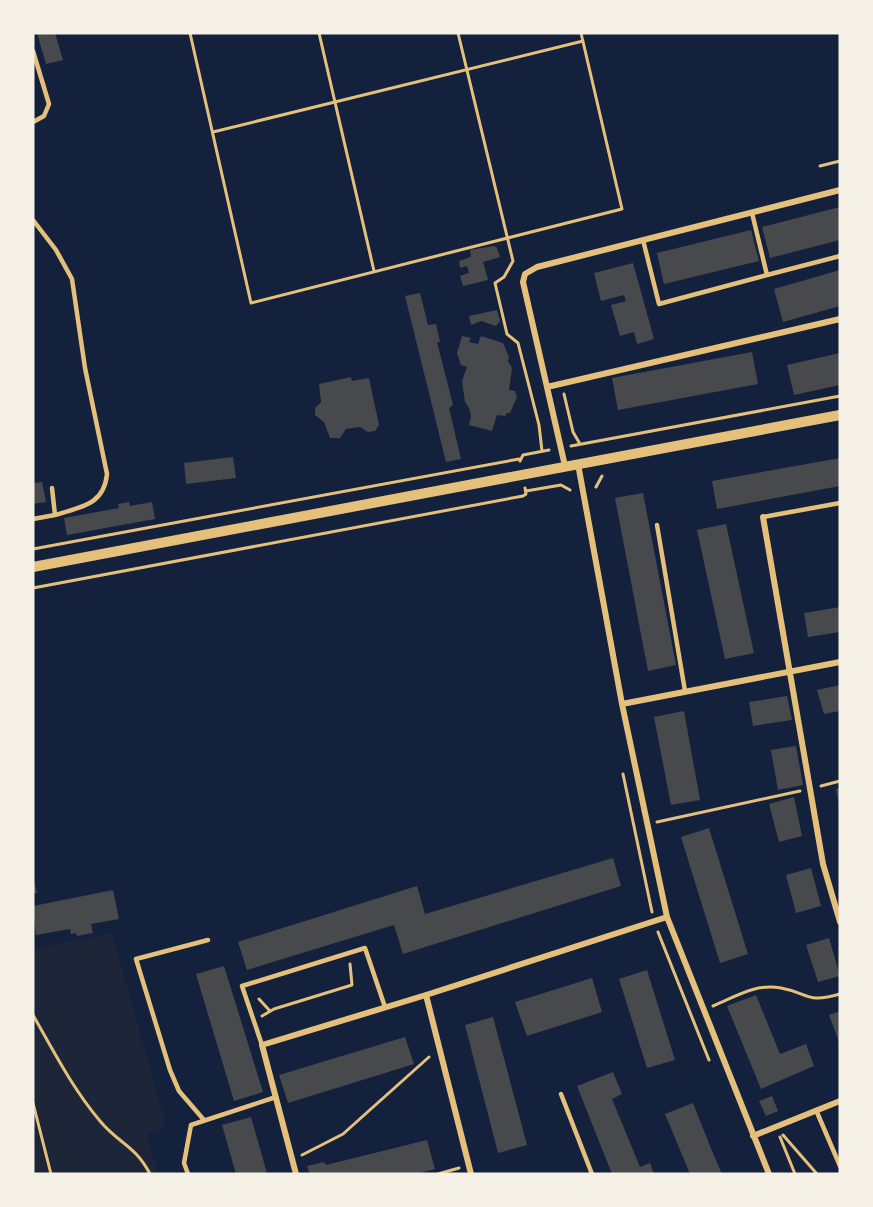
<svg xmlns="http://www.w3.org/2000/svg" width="873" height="1207" viewBox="0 0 873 1207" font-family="Ubuntu,sans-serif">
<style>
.green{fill:#1d2539}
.building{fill:#48494c}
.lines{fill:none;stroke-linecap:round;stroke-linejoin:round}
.path{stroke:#e5c07b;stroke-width:3}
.service{stroke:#e5c07b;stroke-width:4.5}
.minor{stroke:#e5c07b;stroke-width:6}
.tertiary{stroke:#e5c07b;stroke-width:10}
</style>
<rect width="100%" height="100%" fill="#14213d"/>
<path class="green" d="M112 933 166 1125 146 1135 159 1174H33V949Z"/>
<path class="building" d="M37 33H55L63 60 46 64Z
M840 207V240L770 258 762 227Z
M751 230 759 261 664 284 657 253Z
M494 246 497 248 500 257 483 262 488 280 463 286 460 276 469 273 467 266 460 268 459 261 471 257 470 250Z
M633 263 654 339 637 344 634 332 620 336 611 305 626 301 624 295 601 301 594 273Z
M840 270V306L783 322 774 289Z
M420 293 428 325 436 324 440 342H437L453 405 449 408 461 459 446 462 405 296Z
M497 310 500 321 496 326 481 321 471 325 469 316Z
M462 336 471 338 469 342 478 344 481 336 503 343 509 357 508 361 512 368 509 390 515 391 517 397 510 413H507L505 416 497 415 492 431 469 425 471 417 469 408 465 402 462 381 467 367 461 365 457 353Z
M752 352 758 384 618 410 612 378Z
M840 353V385L794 395 787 365Z
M351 377 352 381 369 378 379 425 375 431 368 432 360 427 346 429 340 438H330L324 422 315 415V408L321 402 319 384Z
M233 457 236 478 186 484 184 463Z
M840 458V486L717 509 712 481Z
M42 482 46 502 33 504V483Z
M643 493 676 665 648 671 615 498Z
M129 502 130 506 152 502 155 519 67 535 64 518 119 508 118 504Z
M726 524 754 653 725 659 697 530Z
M840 607V632L808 637 804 613Z
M840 685V711L824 714 817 690Z
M787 696 792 720 753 726 749 702Z
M684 711 700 800 671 805 654 717Z
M796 746 803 785 778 790 771 750Z
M840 788V803L839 804 836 789Z
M794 797 802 836 779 842 769 804Z
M709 828 748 954 720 963 681 837Z
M613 858 621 886 403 954 394 925 247 970 238 942 417 886 425 914Z
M811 868 821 906 796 913 786 875Z
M33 877 37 893H33Z
M113 890 119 919 91 924 93 933 77 936 76 933 71 934 70 929 36 935 33 906Z
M829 938 840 976 818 982 806 945Z
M224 966 263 1092 234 1101 196 974Z
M647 970 675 1060 647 1068 619 979Z
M592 978 602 1012 527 1036 515 1002Z
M756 995 780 1054 806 1044 814 1066 761 1089 727 1006Z
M840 1011V1045L829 1015Z
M493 1017 527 1145 498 1153 465 1025Z
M405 1037 414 1064 288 1103 279 1075Z
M613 1072 622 1094 612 1099 640 1167 650 1163 654 1174H612L577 1086Z
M772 1096 778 1111 766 1116 759 1101Z
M693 1103 710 1146 722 1174H690L665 1114Z
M251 1117 263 1159 267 1174H236L222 1125Z
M427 1140 435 1169 416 1174H310L307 1166 324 1162 326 1165Z"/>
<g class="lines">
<path class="path" d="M190 33 251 303 622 209 581 33
M319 33 374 271
M458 33 513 261 504 277 495 283 507 334 518 343 539 425 542 451
M213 132 583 41
M820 166 840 161
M564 394 573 432 580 444
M571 446 840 396
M520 461 523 455 549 450
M596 487 602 476
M526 491 561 485 570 490
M33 549 519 459
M33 588 523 496 526 494 525 488
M623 774 652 912
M821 786 840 781
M657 822 800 791
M658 932 709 1060
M259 999 270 1011
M713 1006C735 997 756 983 781 988 809 993 806 1004 840 994
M33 1015C54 1052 73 1089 100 1121 118 1143 136 1146 150 1174
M262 1016 274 1009 352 985 350 964
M33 1103 51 1174
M783 1135 817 1174
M780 1137 795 1174
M302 1155 343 1134 429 1057
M438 1174 459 1168"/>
<path class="service" d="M33 51 49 104 44 116 33 122
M752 213 767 275 840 256
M33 220 56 250 72 279 85 368 107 474C104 505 81 507 55 515
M643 240 659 304 767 275
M763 517 840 503
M33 519 55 515 52 488
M657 525 685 691
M262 1045 242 986 365 948 385 1007
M561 1094 592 1174
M816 1110 840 1166
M204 1120 179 1091 170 1070 136 959 208 940
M188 1174 184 1163 191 1125 276 1097"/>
<path class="minor" d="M547 387 840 319
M578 464 622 704 667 917 769 1174
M565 466 523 282 525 274 537 267 840 190
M763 517 823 864 840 922
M622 704 840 662
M426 995 471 1174
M753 1136 840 1101
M296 1174 262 1045 426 995 667 917"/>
<path class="tertiary" d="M33 567 840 415"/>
</g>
<rect width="873" height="1207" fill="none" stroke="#f6f1e7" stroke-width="69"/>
</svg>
